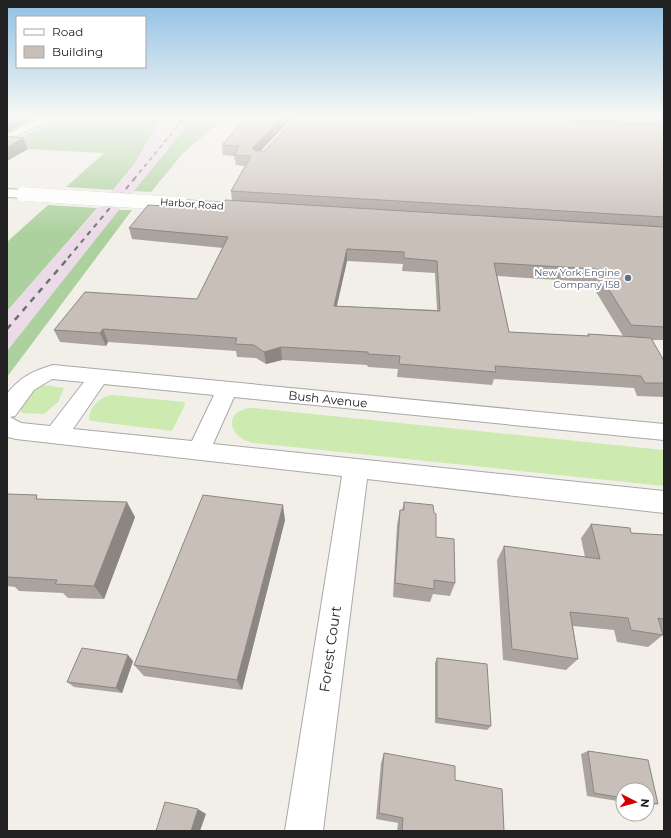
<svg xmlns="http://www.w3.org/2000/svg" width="671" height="838" viewBox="0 0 671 838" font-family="Montserrat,sans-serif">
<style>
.industrial{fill:#ebdbe8}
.grass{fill:#cdebb0}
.forest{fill:#add19e}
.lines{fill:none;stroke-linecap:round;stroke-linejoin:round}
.street-casing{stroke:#a9a9a9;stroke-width:2}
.street{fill:#fff;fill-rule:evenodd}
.rail-far2{stroke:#707070;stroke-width:1.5;stroke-dasharray:4 4;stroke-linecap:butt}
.rail-far1{stroke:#707070;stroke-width:2;stroke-dasharray:5 5;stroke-linecap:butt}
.rail{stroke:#707070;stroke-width:2.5;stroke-dasharray:6 6;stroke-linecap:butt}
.street-bridge-casing{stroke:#a9a9a9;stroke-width:14;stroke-linecap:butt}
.street-bridge{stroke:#fff;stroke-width:14}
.wall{fill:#aba49e;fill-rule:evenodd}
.shaded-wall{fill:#8b8681}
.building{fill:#c7bfb8;stroke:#8b8681;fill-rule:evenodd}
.service-dot{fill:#5c6f8a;stroke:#fff;stroke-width:1.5}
.labels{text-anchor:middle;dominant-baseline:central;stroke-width:4;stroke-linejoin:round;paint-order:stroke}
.far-street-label{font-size:10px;fill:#222;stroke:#fff}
.far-service-label{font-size:10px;fill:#4e5e75;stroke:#fff;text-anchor:end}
.street-label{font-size:12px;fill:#222;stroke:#fff}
.near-street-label{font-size:14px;fill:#222;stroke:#fff}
</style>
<rect width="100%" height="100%" fill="#f2efe9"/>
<path class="industrial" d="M162 116H195L7 351V311L119 184 134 164Z"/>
<path class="grass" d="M44 385 64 388 58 402 44 414 22 413 20 407 36 387Z
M112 395 184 402 185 405 172 431 91 421 89 419C89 407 101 396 112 395Z
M254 408 664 450V486L254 443C226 438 223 408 254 408Z"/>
<path class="forest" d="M65 116H162L134 164 113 190 66 187 104 153 7 148V144Z
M195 116H227L183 153 151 192 134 191Z
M48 205 97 208 7 311V242Z
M119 210H132L7 377V351Z"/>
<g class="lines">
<defs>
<path id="street" d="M44 116H57L7 141V134Z
M7 189 23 190 29 194 23 198 7 197Z
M181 200 252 204 257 205 259 208 257 211 252 212 176 207 174 204 176 201Z
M53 365 664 424V440L234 397 213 444 664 491V513L367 479 323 831H285L342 476 16 439 8 437 7 394C20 377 33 371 53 365ZM52 379 84 382 50 426 21 423 10 417 15 416 34 390ZM104 384 214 395 192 441 73 429Z"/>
</defs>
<use href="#street" class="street-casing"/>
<use href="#street" class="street"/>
<path class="rail-far2" d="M134 179 186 116"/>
<path class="rail-far1" d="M68 258 135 178"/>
<path class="rail" d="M7 329 69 257"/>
<defs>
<path id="street-bridge" d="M23 194 181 204"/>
</defs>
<use href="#street-bridge" class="street-bridge-casing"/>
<use href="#street-bridge" class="street-bridge"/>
</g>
<path class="wall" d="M298 116H664V340H652L664 361V397L637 396 634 388 494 379 492 385 397 377 398 369 368 367 367 365 282 360 266 364 256 358 237 357 236 351 108 342 106 346 60 342 54 330 197 299 223 248 132 239 129 228 220 209 232 201 231 191 245 166 236 165 234 156 223 155 222 145 292 118 260 151H264ZM347 261 403 264 402 271 435 273 437 310 336 306ZM497 276 590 282 623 336 588 334 587 336 509 332Z
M7 494 40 499 135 517 104 599 68 598 63 593 19 591 15 587 7 586Z
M404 502 434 513 436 537 455 583 450 596 433 594 430 602 393 597 397 525 400 510H402Z
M285 520 242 690 144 676 134 665Z
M591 524 631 533 664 535V633L662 632 663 635 648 647 617 642 614 630 573 626 578 659 566 670 503 660 497 560 504 546 585 557 581 538Z
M437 658 491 726 487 730 435 723V663Z
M133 661 122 693 74 687 67 682Z
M588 751 648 760 658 804 648 806H647V790H623V802L587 796 581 754Z
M384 753 455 780 504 831H397L398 823 376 819 381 763Z"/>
<path class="shaded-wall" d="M12 116H35L7 133V119Z
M284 116H295L292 118 254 158 252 148Z
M23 138 28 149 7 161V147Z
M347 249V261L334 319V306Z
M103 329 108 342 106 346 100 333Z
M281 347 282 360 266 364 264 352Z
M127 502 135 517 104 599 94 586Z
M283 505 285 520 242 690 237 680Z
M128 655 133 661 122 693 116 688Z
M198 809 206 814 200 831H191Z"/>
<path class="building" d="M7 116H12L7 119Z
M247 116H284L252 148 256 151H264L298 116H446L664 126V217L231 191 251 156 234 155 239 146 222 145Z
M646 116H664V117Z
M7 136 23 138 7 147Z
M225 200 664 227V327L631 325 596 269 494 263 509 332 589 336 588 334 651 338 664 361V383H645L641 376 495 366 496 372 399 364 400 356 368 354V352L281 347 264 352 254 345 235 344 237 338 103 329 100 333 54 330 85 292 197 299 228 237 129 228 148 205 220 209ZM347 249 404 252V258L437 261 440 311 334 306Z
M7 494 37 495 36 499 127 502 94 586 55 584 57 580 7 577Z
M203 495 283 505 237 680 134 665Z
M404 502 433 505 434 513 436 514V537L454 539 455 583 434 580V589L395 583 400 510H404Z
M591 524 630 528 631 533 664 535V619L658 618 663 635 631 630 628 618 570 612 578 659 512 649 504 546 600 559Z
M82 648 128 655 116 688 67 682Z
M437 658 487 664 491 726 437 718Z
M588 751 648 760 658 804 647 802V790H623V798L594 793Z
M384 753 455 766V780L502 789 504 831H402L403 818 379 813Z
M165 802 198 809 191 831H156Z"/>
<linearGradient id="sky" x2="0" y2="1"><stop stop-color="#8fc0e4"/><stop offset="0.5" stop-color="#f9f8f5"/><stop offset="1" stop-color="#f9f8f5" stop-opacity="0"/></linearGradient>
<rect width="671" height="234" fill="url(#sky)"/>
<circle class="service-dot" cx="628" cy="278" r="4"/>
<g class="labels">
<g class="far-street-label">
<text transform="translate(192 204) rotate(4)">Harbor Road</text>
</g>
<g class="far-service-label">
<text x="620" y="272">New York Engine<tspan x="620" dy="12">Company 158</tspan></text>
</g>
<g class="street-label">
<text transform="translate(328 399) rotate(6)">Bush Avenue</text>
</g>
<g class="near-street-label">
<text transform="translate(330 649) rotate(-82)">Forest Court</text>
</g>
</g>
<rect width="671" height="838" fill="none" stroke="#222222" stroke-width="16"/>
<rect x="16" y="16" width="130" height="52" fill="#ffffff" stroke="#a7a7a7"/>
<rect x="24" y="29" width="20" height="6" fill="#ffffff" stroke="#a7a7a7"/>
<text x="52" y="36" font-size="12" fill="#222222">Road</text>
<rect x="24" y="46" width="20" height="12" fill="#c7bfb8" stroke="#a7a7a7"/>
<text x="52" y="56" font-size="12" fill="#222222">Building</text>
<g transform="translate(635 802) rotate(96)"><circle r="19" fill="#ffffff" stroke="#a7a7a7"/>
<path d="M0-3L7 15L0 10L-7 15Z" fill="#d40000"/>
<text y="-6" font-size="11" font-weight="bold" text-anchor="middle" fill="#222222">N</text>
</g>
</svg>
